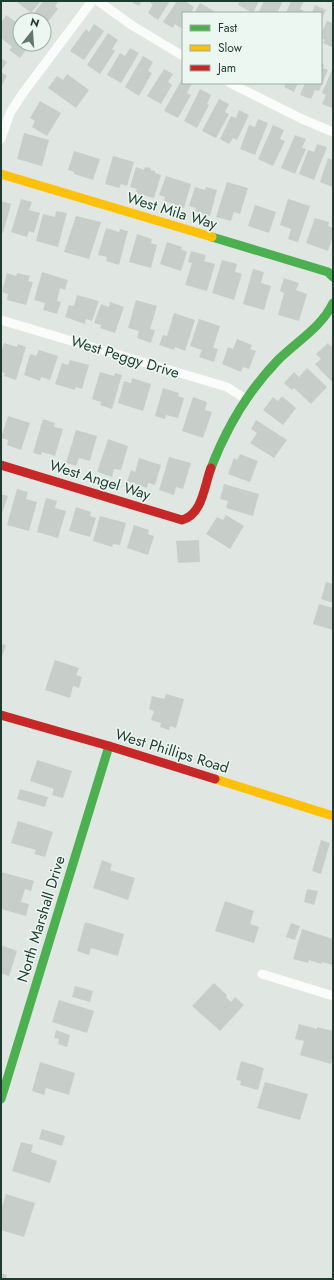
<svg xmlns="http://www.w3.org/2000/svg" width="334" height="1280" viewBox="0 0 334 1280" font-family="Jost,sans-serif">
<style>
.building{fill:#c7ceca}
.lines{fill:none;stroke-linecap:round;stroke-linejoin:round}
.street{stroke:#fafbfb;stroke-width:9}
.fast{stroke:#4caf50;stroke-width:9}
.slow{stroke:#ffc107;stroke-width:9}
.jam{stroke:#c62828;stroke-width:9}
.labels{text-anchor:middle;dominant-baseline:central;stroke-width:3;stroke-linejoin:round;paint-order:stroke}
.street-label{font-size:15px;fill:#1e3b2f;stroke:#edf7f1}
</style>
<rect width="100%" height="100%" fill="#e0e7e3"/>
<path class="building" d="M18 1H41L31 13 17 2Z
M43 1H59L55 6 58 9 44 27V20H35L31 17Z
M130 1H142L139 6Z
M151 1H170L158 20 148 13 153 4 150 3Z
M177 1H185L194 7 191 13H183V25L181 28 175 24 173 28 163 22Z
M240 1H259L253 13 238 5Z
M264 1H283L277 13H258Z
M291 1H304L300 9 304 11 303 13H286Z
M200 3 214 11 213 13H194Z
M315 5 326 10 321 20V13H312Z
M6 15 20 25V44H27L29 46 20 58 9 50 12 47 1 38V23Z
M333 20V46L332 47 323 43 325 40 321 38V34L327 21 332 23Z
M94 24 104 31 84 60 70 51 86 29 89 32Z
M108 33 118 40 112 49 115 51 100 74 87 65Z
M130 48 139 53 121 83 107 75 120 53 125 56Z
M143 56 153 62 148 71 152 73 139 96 125 87Z
M1 58 7 62 1 71Z
M321 63 324 65 323 68 328 70 319 91 315 90 311 99 300 95 305 83H321Z
M164 69 173 74 168 82 172 85 161 104 147 96Z
M332 70H333L332 108 322 104 326 95 322 93Z
M1 72 7 76 1 87Z
M67 74 89 90 76 108 48 88 57 76 63 80Z
M182 79 183 80V83H188L191 85 187 93 191 95 178 118 164 111Z
M286 83H298L294 92 284 87Z
M200 89 211 95 207 104 209 105 197 128 184 121Z
M219 99 229 104 225 112 229 114 216 138 202 131Z
M40 101 61 113 47 136 32 127 35 121 30 118Z
M239 110 249 115 237 140 233 138 229 144 220 139 231 116 236 118Z
M258 119 268 123 255 155 240 149 249 125 255 127Z
M273 125 284 130 280 139 285 141 273 166 258 159Z
M24 133 49 140 42 166 17 159Z
M295 135 306 139 302 148 306 149 295 174 281 168Z
M317 144 327 147 314 180 299 174 308 150 314 152Z
M74 151 100 159 93 180 74 174V172L68 170Z
M113 156 134 162 127 186 121 184 119 188 105 184Z
M328 158 333 160V187L320 182Z
M136 167 144 170 145 167 151 168 150 170 155 171V173L161 175 154 198 135 193 137 189 130 187Z
M166 176 191 184 184 208 164 201 165 197 159 195Z
M227 182 248 188 240 214 234 212 231 221 216 217Z
M195 187 205 190 206 187 217 190 210 216 195 211 196 208 189 206Z
M21 199 32 202 29 210 40 213 34 233 29 231 27 237 11 232Z
M288 199 310 206 298 242 288 239 291 229 280 225Z
M1 201 11 204 3 233 1 232Z
M255 205 276 212 269 233 248 226Z
M56 211 67 213 58 247 36 241 43 214 55 217Z
M76 216 101 222 89 259 64 252Z
M315 218 329 222 328 226 333 228V235L328 251 306 243Z
M106 228 119 232 120 229 128 231 119 265 106 261 107 257 98 255Z
M137 234 152 239 151 243 157 245 151 268 129 262Z
M167 242 182 247 181 249 187 252 181 271 160 264Z
M191 251 206 255 204 261 215 264 207 291 185 285 192 263 188 262Z
M222 260 237 264 235 272 242 274 234 300 212 293Z
M253 269 264 272 261 283 271 286 264 310 243 304Z
M42 272 68 280 65 290 60 288 57 301 61 302 57 314 43 310 45 303 34 300Z
M7 273 16 276 17 273 30 276 28 281 33 282 26 305 7 300 8 294 2 292Z
M284 278 299 283 296 290 307 294 299 321 278 315 284 293 280 291Z
M77 295 99 301 92 321 86 319 85 324 65 317 69 305 74 306Z
M136 300 157 306 150 329 155 330 151 343 137 338 139 331 128 328Z
M110 302 124 307 115 333 100 328 101 325 94 323 101 304 109 307Z
M174 313 195 320 185 351 175 347 174 350 159 345 163 335 167 336Z
M199 319 220 326 213 348 218 349 214 362 199 357 202 350 190 346Z
M237 339 252 345 250 349 256 351 249 369 243 367 241 372 222 364 228 347 233 349Z
M4 343 17 347 18 344 26 347 16 380 4 376 5 373 1 372V353Z
M328 343 333 348V383L315 364 321 359 316 354Z
M39 350 58 356 50 380 41 377 40 381 24 375 30 354 36 356Z
M70 360 89 365 82 389 76 387 75 390 55 384 62 363 68 365Z
M307 368 327 387 311 404 294 388 292 390 284 383 294 372 299 377Z
M100 372 114 376 115 373 122 375 112 409 100 405 101 402 92 399Z
M132 378 151 384 143 411 118 403 124 381 131 383Z
M163 388 179 393 178 396 184 398 178 418 166 415 165 419 155 416Z
M282 396 296 408 283 425 263 410 273 397 278 401Z
M193 397 207 402 205 410 212 412 203 438 182 431Z
M8 416 30 423 21 450 7 445 8 440 1 438Z
M43 419 55 423 54 427 63 429 55 456 42 452 41 455 33 453Z
M256 420 287 440 274 458 250 443 257 433 251 429Z
M76 430 97 436 90 461 79 458 76 466 66 463Z
M108 439 128 446 121 470 114 469 112 477 97 472Z
M240 454 258 461 250 482 228 474 234 458 237 460Z
M169 457 191 463 183 489 176 487 174 495 159 490Z
M139 458 161 465 155 485 148 483 147 488 127 481 131 470 135 472Z
M224 484 259 494 253 516 226 508 228 501 220 499Z
M17 489 28 492 26 499 37 502 29 531 7 525Z
M1 494 8 496 1 516Z
M46 498 57 501 55 508 66 511 58 538 37 532Z
M76 507 91 512 90 516 96 518 90 537 69 531Z
M226 515 244 526 230 549 206 534 217 517 223 520Z
M100 516 126 523 120 545 113 544 112 547 93 541Z
M134 525 149 530 148 534 154 536 148 555 127 548Z
M199 540 200 562 178 563 176 541Z
M326 582 333 584V603L321 599Z
M319 604 333 608V630L313 624Z
M1 644 6 645 1 659Z
M55 660 79 668 76 675 82 677 79 688 73 686 70 698 45 690Z
M166 694 184 699 176 728 170 726 169 730 160 727 161 723 151 720 154 711 149 709 152 696 164 699Z
M37 760 72 771 63 798 52 795 54 789 30 781Z
M20 789 48 797 45 807 17 799Z
M18 821 53 832 45 857 34 854 36 850 11 843Z
M321 840 330 843 321 874 312 871Z
M102 860 112 864 110 870 135 878 128 900 93 888Z
M1 872 34 881 31 891 25 889 21 902 29 904 26 916 1 909Z
M307 889 318 891 314 905 304 902Z
M225 901 254 911 250 924 259 927 254 943 215 931Z
M85 922 124 934 118 956 91 948 89 955 77 951Z
M291 923 300 926 295 940 286 937Z
M302 929 333 939V965L322 962 321 964 309 960 308 963 293 959Z
M1 945 17 951 9 976 1 973Z
M214 983 227 995 226 997 231 1002 235 997 244 1005 220 1031 192 1006Z
M75 986 93 991 90 1002 72 997Z
M59 1000 94 1011 87 1033 52 1022Z
M299 1024 317 1029V1027L333 1031V1056L331 1064 300 1055 304 1041 295 1039Z
M56 1030 70 1035 67 1047 58 1044 59 1039 54 1038Z
M241 1061 264 1068 258 1090 240 1085 241 1081 236 1080Z
M40 1062 75 1073 69 1095 46 1088 44 1095 32 1091Z
M265 1082 308 1094 300 1120 257 1108Z
M42 1129 65 1136 62 1146 39 1139Z
M21 1142 33 1145 31 1152 57 1161 50 1183 12 1171Z
M6 1194 35 1203 24 1237 1 1230V1210Z
M1 1273 7 1275 6 1279H1Z"/>
<g class="lines">
<path class="street" d="M98 1 133 26 183 56
M230 83 302 119 333 132
M1 139 10 113 23 93 92 1
M1 320 227 387 247 400
M262 974 333 996"/>
<path class="fast" d="M212 237 328 272 333 277
M211 468C226 429 249 390 278 360 297 341 321 328 333 303
M1 1099 109 746"/>
<path class="slow" d="M1 174 212 237
M215 779 333 816"/>
<path class="jam" d="M1 465 182 520C203 514 204 486 211 468
M1 715 109 746 215 779"/>
</g>
<g class="labels">
<g class="street-label">
<text transform="translate(172 211) rotate(17)">West Mila Way</text>
<text transform="translate(125 357) rotate(17)">West Peggy Drive</text>
<text transform="translate(100 480) rotate(17)">West Angel Way</text>
<text transform="translate(172 751) rotate(17)">West Phillips Road</text>
<text transform="translate(41 919) rotate(-73)">North Marshall Drive</text>
</g>
</g>
<rect width="334" height="1280" fill="none" stroke="#1e3b2f" stroke-width="4"/>
<rect x="182" y="12" width="140" height="72" fill="#edf7f1" stroke="#9aaca3"/>
<rect x="190" y="25" width="20" height="6" fill="#4caf50" stroke="#9aaca3"/>
<text x="218" y="32" font-size="12" fill="#1e3b2f">Fast</text>
<rect x="190" y="45" width="20" height="6" fill="#ffc107" stroke="#9aaca3"/>
<text x="218" y="52" font-size="12" fill="#1e3b2f">Slow</text>
<rect x="190" y="65" width="20" height="6" fill="#c62828" stroke="#9aaca3"/>
<text x="218" y="72" font-size="12" fill="#1e3b2f">Jam</text>
<g transform="translate(32 32) rotate(17)"><circle r="19" fill="#edf7f1" stroke="#9aaca3"/>
<path d="M0-3L7 15L0 10L-7 15Z" fill="#62776e"/>
<text y="-6" font-size="11" font-weight="bold" text-anchor="middle" fill="#1e3b2f">N</text>
</g>
</svg>
